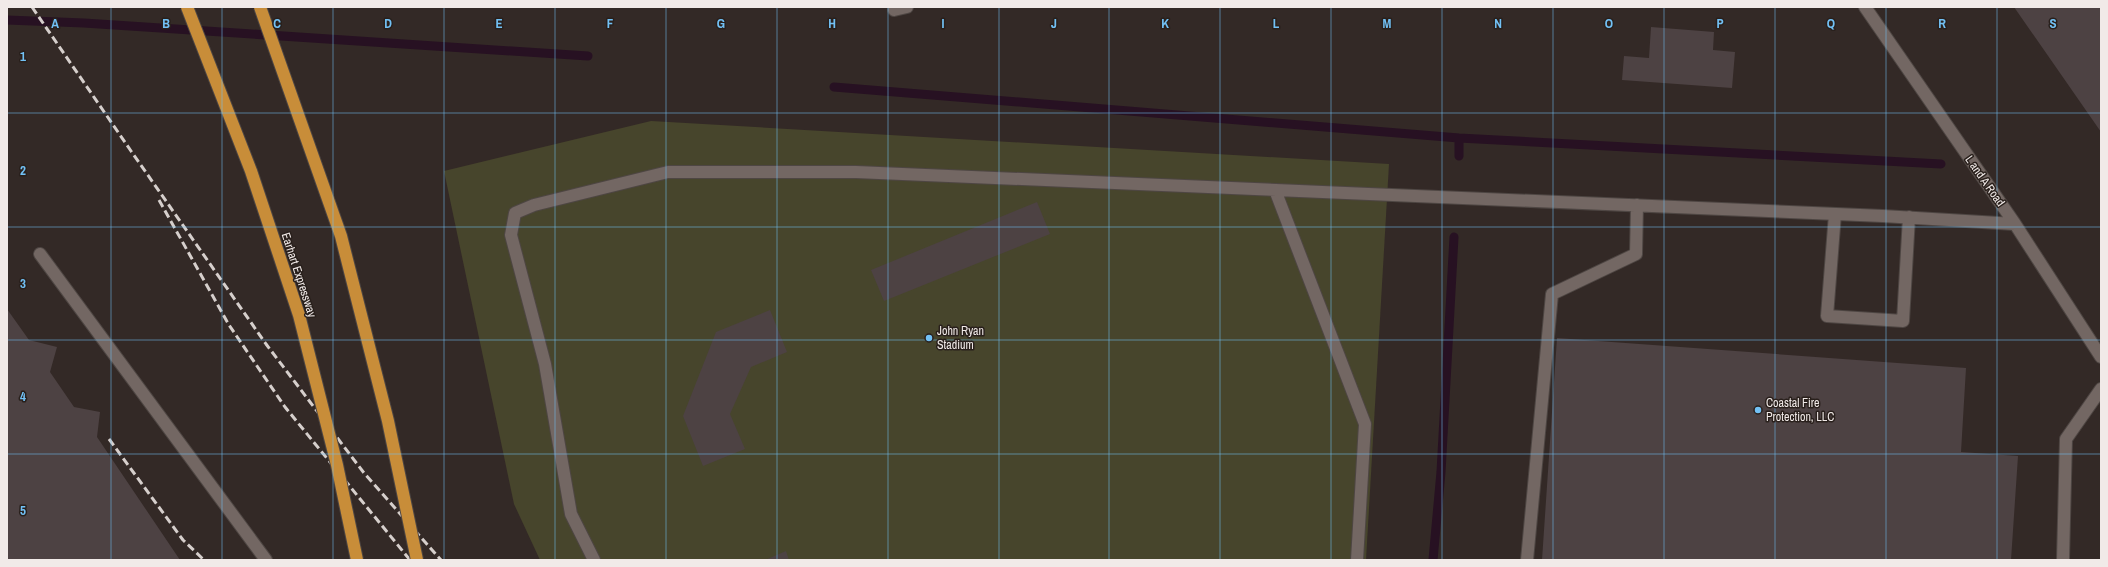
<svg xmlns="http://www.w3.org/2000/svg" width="2108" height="567" viewBox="0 0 2108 567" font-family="'Archivo Narrow',sans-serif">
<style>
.green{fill:#47452c}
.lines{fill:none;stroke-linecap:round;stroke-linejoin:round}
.stream{stroke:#271122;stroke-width:9}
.building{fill:#4d4243}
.minor-casing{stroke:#4e4643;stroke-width:14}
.minor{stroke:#736763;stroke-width:12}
.rail{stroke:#d6cfcc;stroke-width:3;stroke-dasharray:8 4;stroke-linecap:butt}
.highway-bridge-casing{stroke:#4e4643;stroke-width:14;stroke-linecap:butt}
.highway-bridge{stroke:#c88d39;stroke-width:12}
.grid{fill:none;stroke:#72c1f5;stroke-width:1;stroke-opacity:0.55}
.poi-dot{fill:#72c1f5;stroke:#29201c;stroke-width:1.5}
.labels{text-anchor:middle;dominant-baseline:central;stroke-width:3;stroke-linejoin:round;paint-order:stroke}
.street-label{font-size:12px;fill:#f1eae8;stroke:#29201c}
.poi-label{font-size:12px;fill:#f1eae8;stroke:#29201c;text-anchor:start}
.grid-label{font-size:13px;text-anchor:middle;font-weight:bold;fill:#72c1f5;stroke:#29201c;stroke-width:3;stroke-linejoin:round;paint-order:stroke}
</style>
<rect width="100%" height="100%" fill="#332926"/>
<path class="green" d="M651 121 1389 164 1366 560H540L514 504 444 171Z"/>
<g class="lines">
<path class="stream" d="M7 20 84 23 588 56
M834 87 1459 138 1941 164
M1459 156V138
M1433 560 1441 472 1454 237"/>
</g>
<path class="building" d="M2014 7H2101V132Z
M1651 27 1714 32 1713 50 1735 52 1732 88 1622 80 1624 56 1649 58Z
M1037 202 1050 234 884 301 871 270Z
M7 309 29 340 57 347 50 372 74 407 100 412 97 437 180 560H7Z
M770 310 787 352 751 367 730 414 745 449 703 466 683 416 716 332Z
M1557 338 1966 368 1961 452 2018 456 2011 560H1542Z
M786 551 789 560H765Z"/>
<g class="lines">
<defs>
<path id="minor" d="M1865 7 2015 224 2101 357
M894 10 907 7
M1275 190 1365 424 1357 560
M1835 214 1827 316 1903 321 1909 217
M40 254 266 560
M594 560 571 514 545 364 511 235 515 213 534 205 668 172H856L1883 216 2015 224
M1527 560 1552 294 1636 254 1637 205
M2063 560 2066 439 2101 389"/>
</defs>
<use href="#minor" class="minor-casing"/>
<use href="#minor" class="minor"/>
<path class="rail" d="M32 7 131 151 266 344 364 473 441 560
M159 200 229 325 285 407 410 560
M109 439 183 540 204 560"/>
<defs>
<path id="highway-bridge" d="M187 7 251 171 299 315 337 465 357 560
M260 7 341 236 388 421 417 560"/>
</defs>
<use href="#highway-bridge" class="highway-bridge-casing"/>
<use href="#highway-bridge" class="highway-bridge"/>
</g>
<path class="grid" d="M111 7V560M222 7V560M333 7V560M444 7V560M555 7V560M666 7V560M777 7V560M888 7V560M999 7V560M1109 7V560M1220 7V560M1331 7V560M1442 7V560M1553 7V560M1664 7V560M1775 7V560M1886 7V560M1997 7V560M7 113H2101M7 227H2101M7 340H2101M7 454H2101"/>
<g class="poi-dot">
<circle cx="929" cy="338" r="4"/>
<circle cx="1758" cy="410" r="4"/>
</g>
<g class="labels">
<g class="street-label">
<text transform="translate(1985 181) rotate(55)">L and A Road</text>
<text transform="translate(299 275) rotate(72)">Earhart Expressway</text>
</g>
<g class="poi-label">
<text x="937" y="331">John Ryan<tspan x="937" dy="14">Stadium</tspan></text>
<text x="1766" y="403">Coastal Fire<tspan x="1766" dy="14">Protection, LLC</tspan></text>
</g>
</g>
<g class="grid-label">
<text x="55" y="28">A</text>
<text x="166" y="28">B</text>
<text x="277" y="28">C</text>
<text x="388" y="28">D</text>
<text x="499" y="28">E</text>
<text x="610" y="28">F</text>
<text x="721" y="28">G</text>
<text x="832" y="28">H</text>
<text x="943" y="28">I</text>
<text x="1054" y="28">J</text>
<text x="1165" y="28">K</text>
<text x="1276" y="28">L</text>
<text x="1387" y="28">M</text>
<text x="1498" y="28">N</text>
<text x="1609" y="28">O</text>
<text x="1720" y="28">P</text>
<text x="1831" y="28">Q</text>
<text x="1942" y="28">R</text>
<text x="2053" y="28">S</text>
<text x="23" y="61">1</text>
<text x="23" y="175">2</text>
<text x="23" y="288">3</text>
<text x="23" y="401">4</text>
<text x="23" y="515">5</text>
</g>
<rect width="2108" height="567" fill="none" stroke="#f1eae8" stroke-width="16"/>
</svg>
